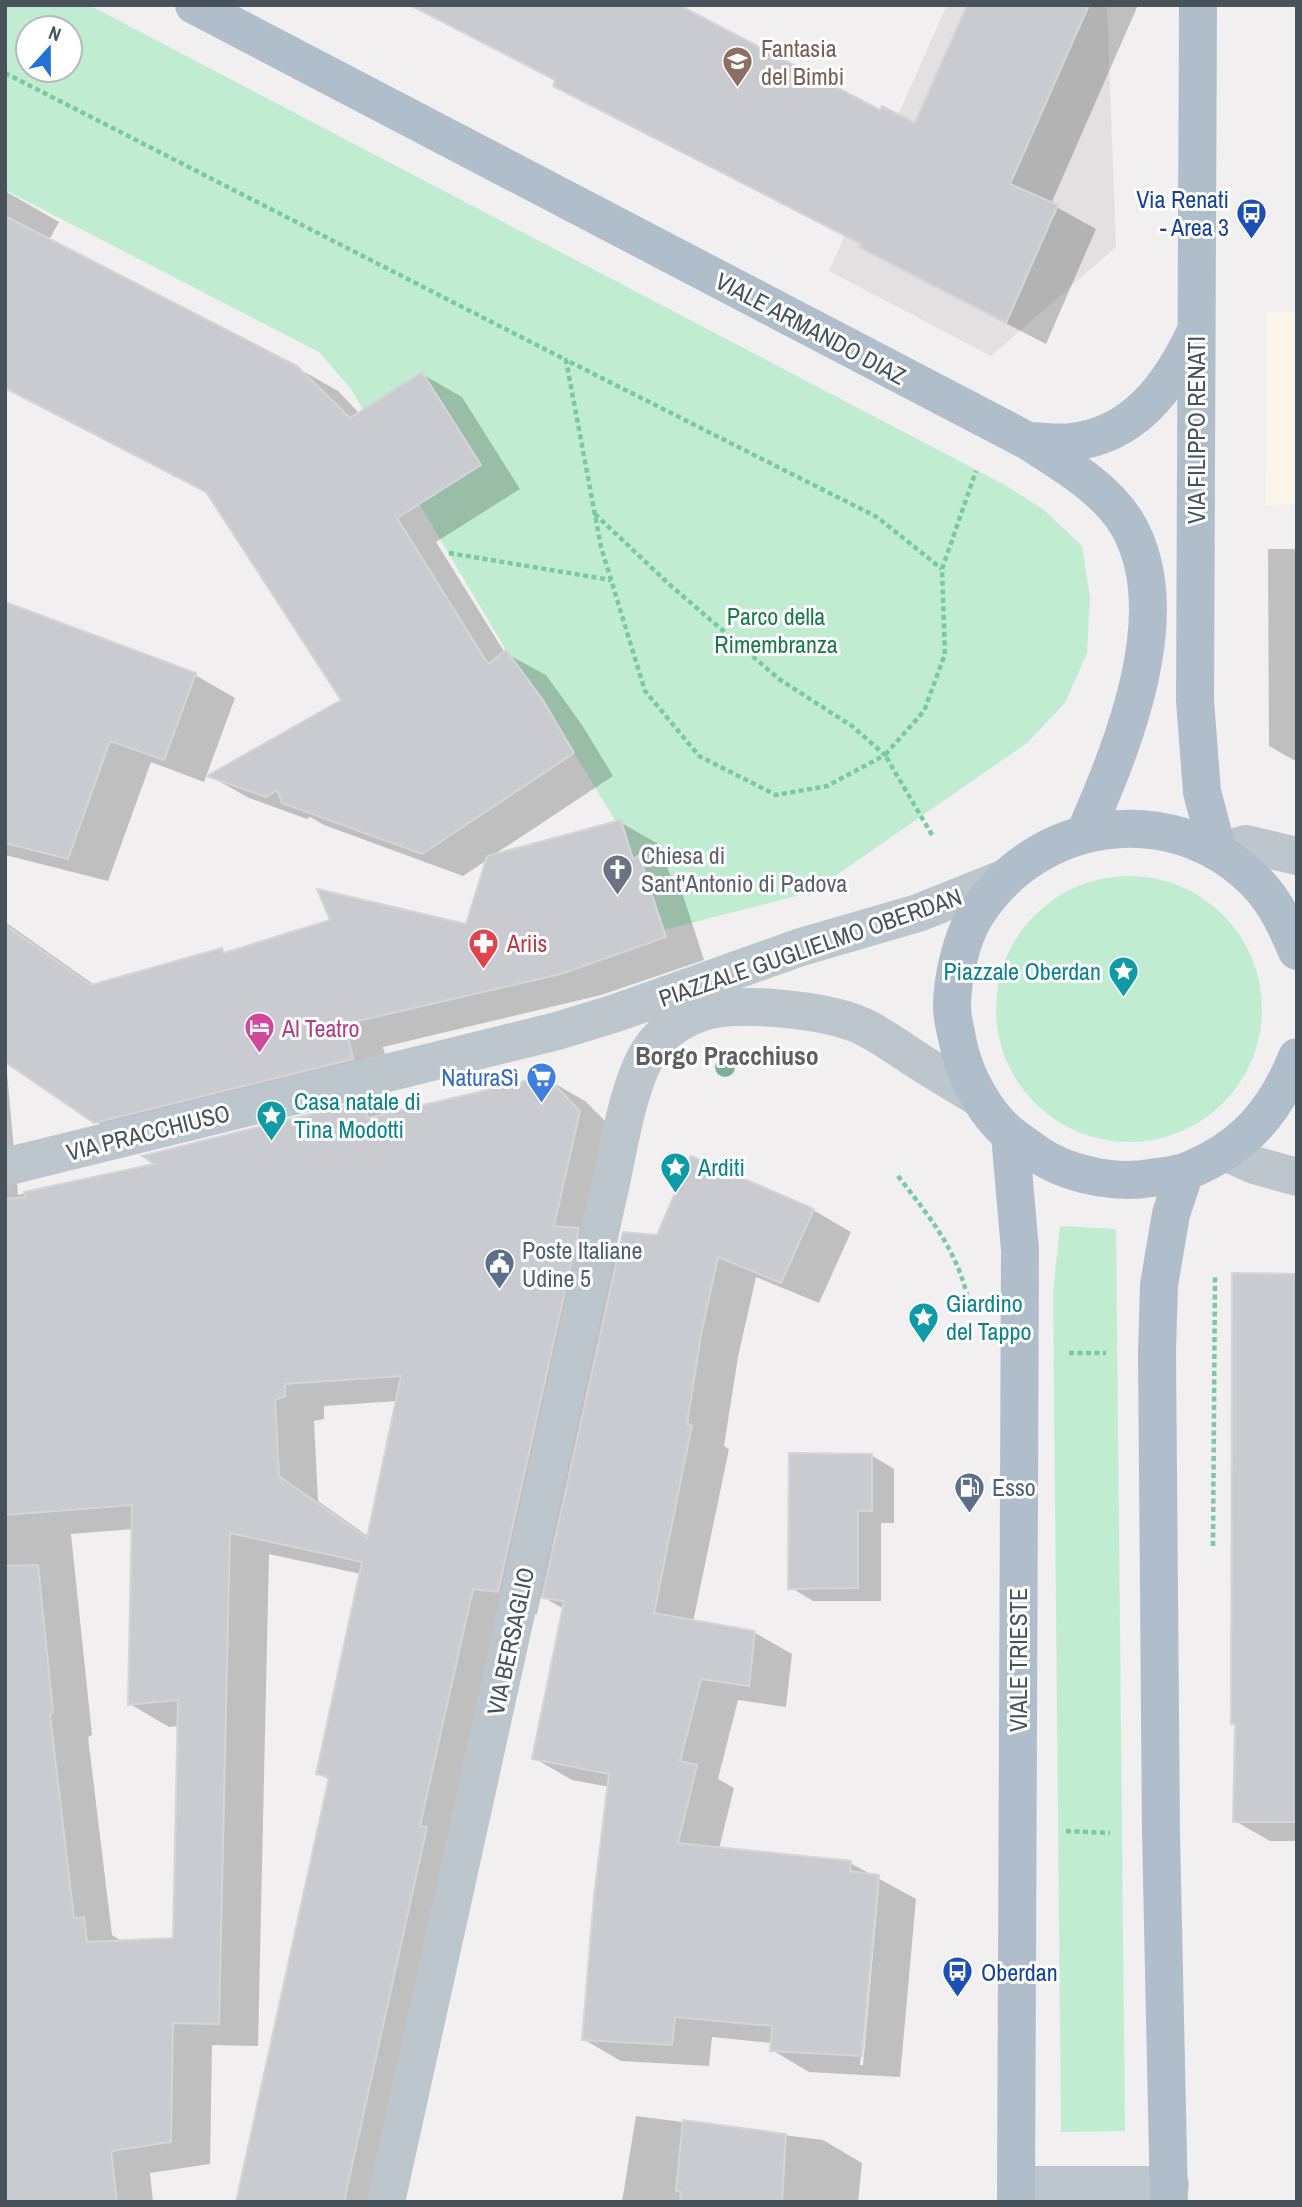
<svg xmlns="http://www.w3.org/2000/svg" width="1302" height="2207" viewBox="0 0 1302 2207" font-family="'Archivo Narrow',sans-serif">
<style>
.commercial{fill:#fbf6e9}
.education{fill:#e2e0e0}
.green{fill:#c0edd1;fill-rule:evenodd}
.shadow{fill:#0003;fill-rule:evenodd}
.building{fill:#c9cbd1;stroke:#d3d5da;stroke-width:2;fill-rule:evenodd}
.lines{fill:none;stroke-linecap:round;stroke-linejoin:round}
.path{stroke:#79c9a2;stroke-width:4.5;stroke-dasharray:5 3.5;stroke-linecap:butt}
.minor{stroke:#bec6cd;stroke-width:38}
.major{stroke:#b0becc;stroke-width:38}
.tree{fill:#7caf95}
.labels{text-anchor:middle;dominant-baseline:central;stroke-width:6;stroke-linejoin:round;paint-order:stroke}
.education-label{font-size:24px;fill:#785e54;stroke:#fff;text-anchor:start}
.transit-label{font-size:24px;fill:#164399;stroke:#fff;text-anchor:end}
.street-label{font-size:24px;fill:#48525b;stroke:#fff}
.park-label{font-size:24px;fill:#1c7a4b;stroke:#fff}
.worship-label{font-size:24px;fill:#5b616d;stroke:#fff;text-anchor:start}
.health-label{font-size:24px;fill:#be3a42;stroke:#fff;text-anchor:start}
.culture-label{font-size:24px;fill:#0d838f;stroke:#fff;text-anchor:start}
.hotel-label{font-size:24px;fill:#b23c85;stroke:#fff;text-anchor:start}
.shop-label{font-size:24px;fill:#366cbe;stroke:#fff;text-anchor:end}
.service-label{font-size:24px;fill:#4e5e75;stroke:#fff;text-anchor:start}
.neighbourhood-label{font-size:26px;font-weight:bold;fill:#5c5f64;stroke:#fff}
</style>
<rect width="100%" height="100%" fill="#f1efef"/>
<path class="commercial" d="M1267 312H1297V504L1266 505Z"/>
<path class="education" d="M947 5H1107L1116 247 991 356 829 271Z"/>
<path class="green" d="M5 5H89L1005 485 1044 510 1082 546 1090 597 1087 653 1065 703 1027 743 812 892 664 930 638 856 633 859 621 821 616 822 539 695 506 650 351 389 319 352 5 190ZM28 28H70V70H28Z
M996 1009a133 133 0 1 1 266 0a133 133 0 1 1-266 0Z
M1060 1226 1116 1229 1125 2131 1061 2132 1053 1292Z"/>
<path class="shadow" d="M409 5H675L881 112 916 125 969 5H1138L1051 204 1096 229 1046 344 901 269 862 245 594 107 555 85 556 81Z
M5 191 59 222 49 240 296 367 338 391 360 414 422 374 462 397 520 489 436 542 505 653 546 675 582 725 613 776 495 854 620 822 660 845 670 875 678 880 704 960 601 995 383 1047 392 1081 135 1144 95 1121 6 1061 18 1195 159 1165 363 1103 386 1116 545 1078 585 1101 619 1135 595 1239 620 1253 658 1236 813 1210 851 1232 819 1303 756 1277 738 1357 724 1446 729 1449 693 1622 755 1633 792 1654 786 1707 738 1700 718 1779 734 1788 719 1849 850 1863 916 1899 900 2077 809 2072 772 2050V2043L712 2037 709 2066 621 2061 583 2039 610 1787 572 1780 534 1758 564 1609 541 1596 537 1614 512 1610 378 2202H237L330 1780 318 1773 361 1574 269 1554 258 2046 212 2045 210 2164 150 2173 153 2202H5V922L96 986 221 950 228 954 468 926 487 860 463 876 324 825 310 817 307 819 249 798 210 776 344 700 210 494 5 389ZM398 1401 369 1537 318 1501 314 1421 324 1419V1406ZM133 1529 130 1704 169 1727 180 1726 175 1940 123 1942 112 1935 88 1737 92 1735 71 1534ZM876 1886H879L863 2065H860Z
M1268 549H1297V762L1269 746Z
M5 604 195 675 235 698 204 782 151 762 108 881 5 855Z
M1297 1275V1841H1270L1235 1821 1236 1725 1233 1723Z
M871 1455 894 1469V1523H881V1601H813L790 1587Z
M636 2116 823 2140 862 2163 858 2202H622Z"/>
<path class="building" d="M410 5H679L880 110 882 106 915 123 967 5H1089L1010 184 1058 205 1006 323 859 247 861 244 553 86 555 80Z
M5 216 297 366 350 418 422 372 481 465 397 518 488 664 506 650 543 700 574 753 422 854 282 803 277 790 266 797 207 776 341 700 206 492 5 388Z
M5 602 196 673 164 760 110 741 68 859 5 843Z
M621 820 633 859 639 855 666 937 561 974 345 1024 353 1059 94 1123 5 1062V925L91 985 222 948 224 953 330 920 317 889 466 924 487 856Z
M546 1076 580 1111 554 1226 579 1228 498 1592 473 1589 420 1826 427 1827 344 2202H236L329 1777 316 1774 362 1562 230 1533 219 2024 173 2023 171 2142 111 2151 117 2202H5V1566L38 1565 53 1712 50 1715 74 1918 84 1917 87 1942 173 1938 178 1700 128 1705 132 1505 5 1515V1199L26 1197 24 1192 154 1164 142 1156 363 1101 368 1118ZM401 1376 367 1538 279 1476 275 1399 285 1397V1384Z
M691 1156 814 1209 781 1283 718 1257 701 1335 687 1424 692 1425 654 1613 755 1631 749 1686 701 1679 680 1761 697 1765 678 1843 851 1861 850 1871 879 1875 862 2056 770 2051 772 2026 675 2017 672 2045 582 2040 594 1896 609 1774 532 1759 564 1601 542 1598 623 1232 657 1235Z
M1232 1273 1297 1274V1822H1233L1235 1724H1231Z
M789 1453 872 1454V1511H858V1588L788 1589Z
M683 2120 786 2134 782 2202H680L681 2192 676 2191Z"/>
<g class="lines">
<path class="path" d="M5 73 566 360
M595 514 670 585 779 679 852 726 885 755 827 786 776 795 699 756 645 691 601 547 566 360 877 517 942 569
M449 553 611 580
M932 835 885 755 924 711 945 654 942 569 976 471
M898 1176C928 1215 955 1247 967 1295
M1069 1353H1106
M1213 1546 1215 1275
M1066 1831 1110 1833"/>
<path class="minor" d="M1218 852 1246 844 1297 856
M1225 1152 1254 1165 1297 1177
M5 1167 557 1031 616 1013 801 947 918 913 1003 879
M1016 2185H1170
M386 2202 610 1187C619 1147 628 1084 650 1050 662 1032 680 1020 700 1013 737 1000 826 1010 862 1026 883 1036 901 1050 920 1062 940 1075 960 1086 979 1098"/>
<path class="major" d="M194 5 1028 441C1062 463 1104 487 1126 522 1180 610 1122 748 1085 833
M1198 5 1195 700 1202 792 1218 852
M1028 441C1042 441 1058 444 1072 442 1134 435 1169 387 1194 335
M1297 951C1286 925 1274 899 1253 879 1170 798 1036 818 975 916 961 939 952 980 952 1007 952 1017 955 1028 957 1038 963 1074 987 1120 1018 1140 1028 1147 1038 1155 1049 1161 1078 1176 1119 1184 1151 1178 1163 1176 1176 1175 1187 1171 1244 1148 1275 1112 1297 1057
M1010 1135 1020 1250 1016 2202
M1169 2202 1161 1833 1157 1352 1159 1285 1171 1214 1185 1172"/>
</g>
<circle class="tree" cx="725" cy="1067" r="10"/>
<defs>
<symbol id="school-pin" viewBox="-11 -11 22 30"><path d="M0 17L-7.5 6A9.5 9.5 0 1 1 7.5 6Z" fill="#8d6e63" stroke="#fff"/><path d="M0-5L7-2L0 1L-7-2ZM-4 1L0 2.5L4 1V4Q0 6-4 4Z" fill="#fff"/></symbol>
<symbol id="bus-pin" viewBox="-11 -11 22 30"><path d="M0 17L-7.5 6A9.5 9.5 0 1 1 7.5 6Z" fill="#1a4fb4" stroke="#fff"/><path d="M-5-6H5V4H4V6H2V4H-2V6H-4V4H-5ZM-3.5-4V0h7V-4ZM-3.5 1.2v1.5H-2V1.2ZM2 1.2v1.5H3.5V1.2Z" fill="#fff"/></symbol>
<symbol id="church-pin" viewBox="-11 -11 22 30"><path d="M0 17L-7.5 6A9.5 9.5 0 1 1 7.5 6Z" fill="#6b7280" stroke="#fff"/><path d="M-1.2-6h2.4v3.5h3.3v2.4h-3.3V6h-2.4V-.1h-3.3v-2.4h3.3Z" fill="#fff"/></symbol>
<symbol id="pharmacy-pin" viewBox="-11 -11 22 30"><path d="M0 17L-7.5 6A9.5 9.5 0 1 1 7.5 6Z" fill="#e0444e" stroke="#fff"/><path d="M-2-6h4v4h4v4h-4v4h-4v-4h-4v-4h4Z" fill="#fff"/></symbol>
<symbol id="sight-pin" viewBox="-11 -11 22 30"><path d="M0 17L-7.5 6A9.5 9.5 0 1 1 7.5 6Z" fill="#0f9aa8" stroke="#fff"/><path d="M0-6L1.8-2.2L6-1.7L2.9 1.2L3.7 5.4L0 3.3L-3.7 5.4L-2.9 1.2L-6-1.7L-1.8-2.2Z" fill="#fff"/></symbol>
<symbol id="hotel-pin" viewBox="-11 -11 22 30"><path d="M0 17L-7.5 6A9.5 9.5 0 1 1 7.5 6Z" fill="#d1479c" stroke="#fff"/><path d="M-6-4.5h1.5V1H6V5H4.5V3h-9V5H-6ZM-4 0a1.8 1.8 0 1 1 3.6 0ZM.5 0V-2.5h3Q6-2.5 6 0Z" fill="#fff"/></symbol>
<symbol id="supermarket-pin" viewBox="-11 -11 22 30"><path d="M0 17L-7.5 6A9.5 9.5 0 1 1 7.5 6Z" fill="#3f7fe0" stroke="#fff"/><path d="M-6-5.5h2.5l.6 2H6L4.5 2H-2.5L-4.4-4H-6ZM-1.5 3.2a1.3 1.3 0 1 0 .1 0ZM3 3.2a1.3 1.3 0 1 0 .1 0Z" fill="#fff"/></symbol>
<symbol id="civic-pin" viewBox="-11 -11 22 30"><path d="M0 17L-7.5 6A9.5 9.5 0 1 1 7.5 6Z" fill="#5c6f8a" stroke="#fff"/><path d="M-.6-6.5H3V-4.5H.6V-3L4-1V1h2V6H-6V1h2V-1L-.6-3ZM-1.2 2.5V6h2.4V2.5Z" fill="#fff"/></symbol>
<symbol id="fuel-pin" viewBox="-11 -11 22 30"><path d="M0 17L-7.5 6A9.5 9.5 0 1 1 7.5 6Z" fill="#5c6f8a" stroke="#fff"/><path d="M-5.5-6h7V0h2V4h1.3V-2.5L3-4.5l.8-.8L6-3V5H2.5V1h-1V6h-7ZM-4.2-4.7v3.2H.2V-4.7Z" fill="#fff"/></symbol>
</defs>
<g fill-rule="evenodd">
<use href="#school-pin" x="720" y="44" width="35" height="47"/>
<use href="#bus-pin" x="1234" y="196" width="35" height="47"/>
<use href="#church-pin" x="600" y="852" width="35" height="47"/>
<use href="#pharmacy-pin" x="466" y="926" width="35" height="47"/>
<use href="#sight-pin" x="1106" y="954" width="35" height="47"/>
<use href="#hotel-pin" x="242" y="1010" width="35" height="47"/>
<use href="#supermarket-pin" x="524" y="1060" width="35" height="47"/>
<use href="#sight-pin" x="254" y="1098" width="35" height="47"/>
<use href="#sight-pin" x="658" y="1150" width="35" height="47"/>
<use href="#civic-pin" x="482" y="1246" width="35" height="47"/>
<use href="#sight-pin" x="906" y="1300" width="35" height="47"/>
<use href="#fuel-pin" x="952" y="1470" width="35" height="47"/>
<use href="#bus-pin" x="940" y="1954" width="35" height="47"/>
</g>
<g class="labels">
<g class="education-label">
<text x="761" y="48">Fantasia<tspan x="761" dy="28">del Bimbi</tspan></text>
</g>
<g class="transit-label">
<text x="1229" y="199">Via Renati<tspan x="1229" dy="28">- Area 3</tspan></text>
<text x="981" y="1972" text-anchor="start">Oberdan</text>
</g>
<g class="street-label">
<text transform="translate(811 328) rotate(28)">VIALE ARMANDO DIAZ</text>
<text transform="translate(1196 430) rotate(-90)">VIA FILIPPO RENATI</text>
<text transform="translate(810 947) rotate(-19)">PIAZZALE GUGLIELMO OBERDAN</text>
<text transform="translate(148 1132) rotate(-14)">VIA PRACCHIUSO</text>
<text transform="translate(510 1641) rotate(-78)">VIA BERSAGLIO</text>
<text transform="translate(1018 1660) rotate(-90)">VIALE TRIESTE</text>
</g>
<g class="park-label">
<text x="776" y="616">Parco della<tspan x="776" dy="28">Rimembranza</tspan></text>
</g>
<g class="worship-label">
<text x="641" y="855">Chiesa di<tspan x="641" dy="28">Sant'Antonio di Padova</tspan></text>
</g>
<g class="health-label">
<text x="507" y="943">Ariis</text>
</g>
<g class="culture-label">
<text x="1101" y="971" text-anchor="end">Piazzale Oberdan</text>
<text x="294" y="1101">Casa natale di<tspan x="294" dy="28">Tina Modotti</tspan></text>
<text x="698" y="1167">Arditi</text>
<text x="946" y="1303">Giardino<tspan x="946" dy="28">del Tappo</tspan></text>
</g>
<g class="hotel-label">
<text x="282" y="1028">Al Teatro</text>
</g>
<g class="shop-label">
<text x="519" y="1077">NaturaSì</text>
</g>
<g class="service-label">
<text x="522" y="1250">Poste Italiane<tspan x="522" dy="28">Udine 5</tspan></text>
<text x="992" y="1487">Esso</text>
</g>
<g class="neighbourhood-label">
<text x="727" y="1055">Borgo Pracchiuso</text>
</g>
</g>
<rect width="1302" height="2207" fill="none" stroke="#48525b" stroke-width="14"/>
<g transform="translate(49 49) rotate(21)"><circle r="33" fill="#ffffff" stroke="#b6babd" stroke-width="2"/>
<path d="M0-5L12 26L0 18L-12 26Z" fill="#2271d8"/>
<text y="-10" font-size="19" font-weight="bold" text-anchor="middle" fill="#48525b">N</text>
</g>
</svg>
